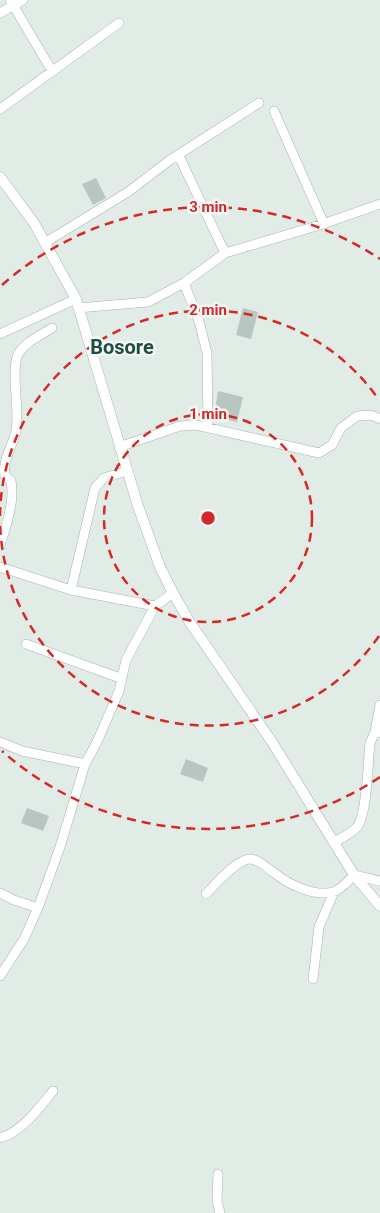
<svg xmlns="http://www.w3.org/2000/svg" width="380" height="1213" viewBox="0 0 380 1213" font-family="Roboto,sans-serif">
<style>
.building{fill:#b7c6c0}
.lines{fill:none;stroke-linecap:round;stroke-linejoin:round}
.minor-casing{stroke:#a4b4ae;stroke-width:10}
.tertiary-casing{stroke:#a4b4ae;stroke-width:11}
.minor{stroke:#fff;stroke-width:9}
.tertiary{stroke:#fff;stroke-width:10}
.ring{fill:none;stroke:#d62828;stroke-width:2.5;stroke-dasharray:9 6}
.labels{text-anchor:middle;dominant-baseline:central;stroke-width:5;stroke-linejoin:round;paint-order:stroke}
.quarter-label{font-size:20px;font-weight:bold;fill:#1e4e41;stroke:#f2f8f5}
.centre{fill:#d62828;stroke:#f2f8f5;stroke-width:2.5}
.ring-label{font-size:15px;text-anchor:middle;font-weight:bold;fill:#d62828;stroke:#f2f8f5;stroke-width:5;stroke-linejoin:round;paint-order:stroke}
</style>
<rect width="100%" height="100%" fill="#e1ece7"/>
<path class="building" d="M96 178 106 198 93 205 82 184Z
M243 308 258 312 251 339 236 335Z
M218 391 243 397 237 422 214 417Z
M186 759 208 768 203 782 180 774Z
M27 808 49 816 43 831 21 823Z"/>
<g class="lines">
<defs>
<path id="minor" d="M10 0 52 71
M0 13 23 0
M0 109 119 23
M274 111 324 224
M179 156 225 253
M46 242 128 192 170 160 259 103
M184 283 199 321 207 353 208 426
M78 308 148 302 184 283 225 253 320 225 380 204
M0 334 76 299
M119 447 180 426 196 425 319 453 332 445 341 428 357 416 371 415 380 419
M127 471 104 478 95 488 71 590 155 606
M0 546C6 525 15 503 11 481L5 476C2 459 13 446 16 431 20 408 11 377 17 357 21 344 41 335 52 328
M0 567 71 590
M26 644 120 678
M375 732 380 705
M0 742 22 751 85 764
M334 842C342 838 351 834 357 827 367 816 368 761 370 743L375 732 380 733
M0 893 14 900 38 908 60 847 85 764 97 742 119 691 126 660 155 606 173 593
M206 894C215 885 237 859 250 859 258 859 267 868 273 872 288 884 313 897 333 892 341 890 348 881 354 875L380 881
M0 976 24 939 38 908
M313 979 319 927 334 892
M0 1138C22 1132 40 1107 53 1091
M218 1174 217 1201 220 1213"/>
<path id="tertiary" d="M0 177 34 223 76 299 138 506 160 567 173 593 189 621 272 742 354 875 380 906"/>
</defs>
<use href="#minor" class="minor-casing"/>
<use href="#tertiary" class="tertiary-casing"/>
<use href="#minor" class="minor"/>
<use href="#tertiary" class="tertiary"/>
</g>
<g class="ring">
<circle cx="208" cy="518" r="104"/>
<path d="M379 636A208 208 0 0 1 0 520M0 516A208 208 0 0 1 379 400"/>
<path d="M380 777A311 311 0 0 1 2 751M2 285A311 311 0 0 1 380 259"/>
</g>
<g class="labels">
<g class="quarter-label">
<text x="122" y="347">Bosore</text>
</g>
</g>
<circle cx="208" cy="518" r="8" class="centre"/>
<g class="ring-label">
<text x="208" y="212">3 min</text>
<text x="208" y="315">2 min</text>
<text x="208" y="419">1 min</text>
</g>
</svg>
